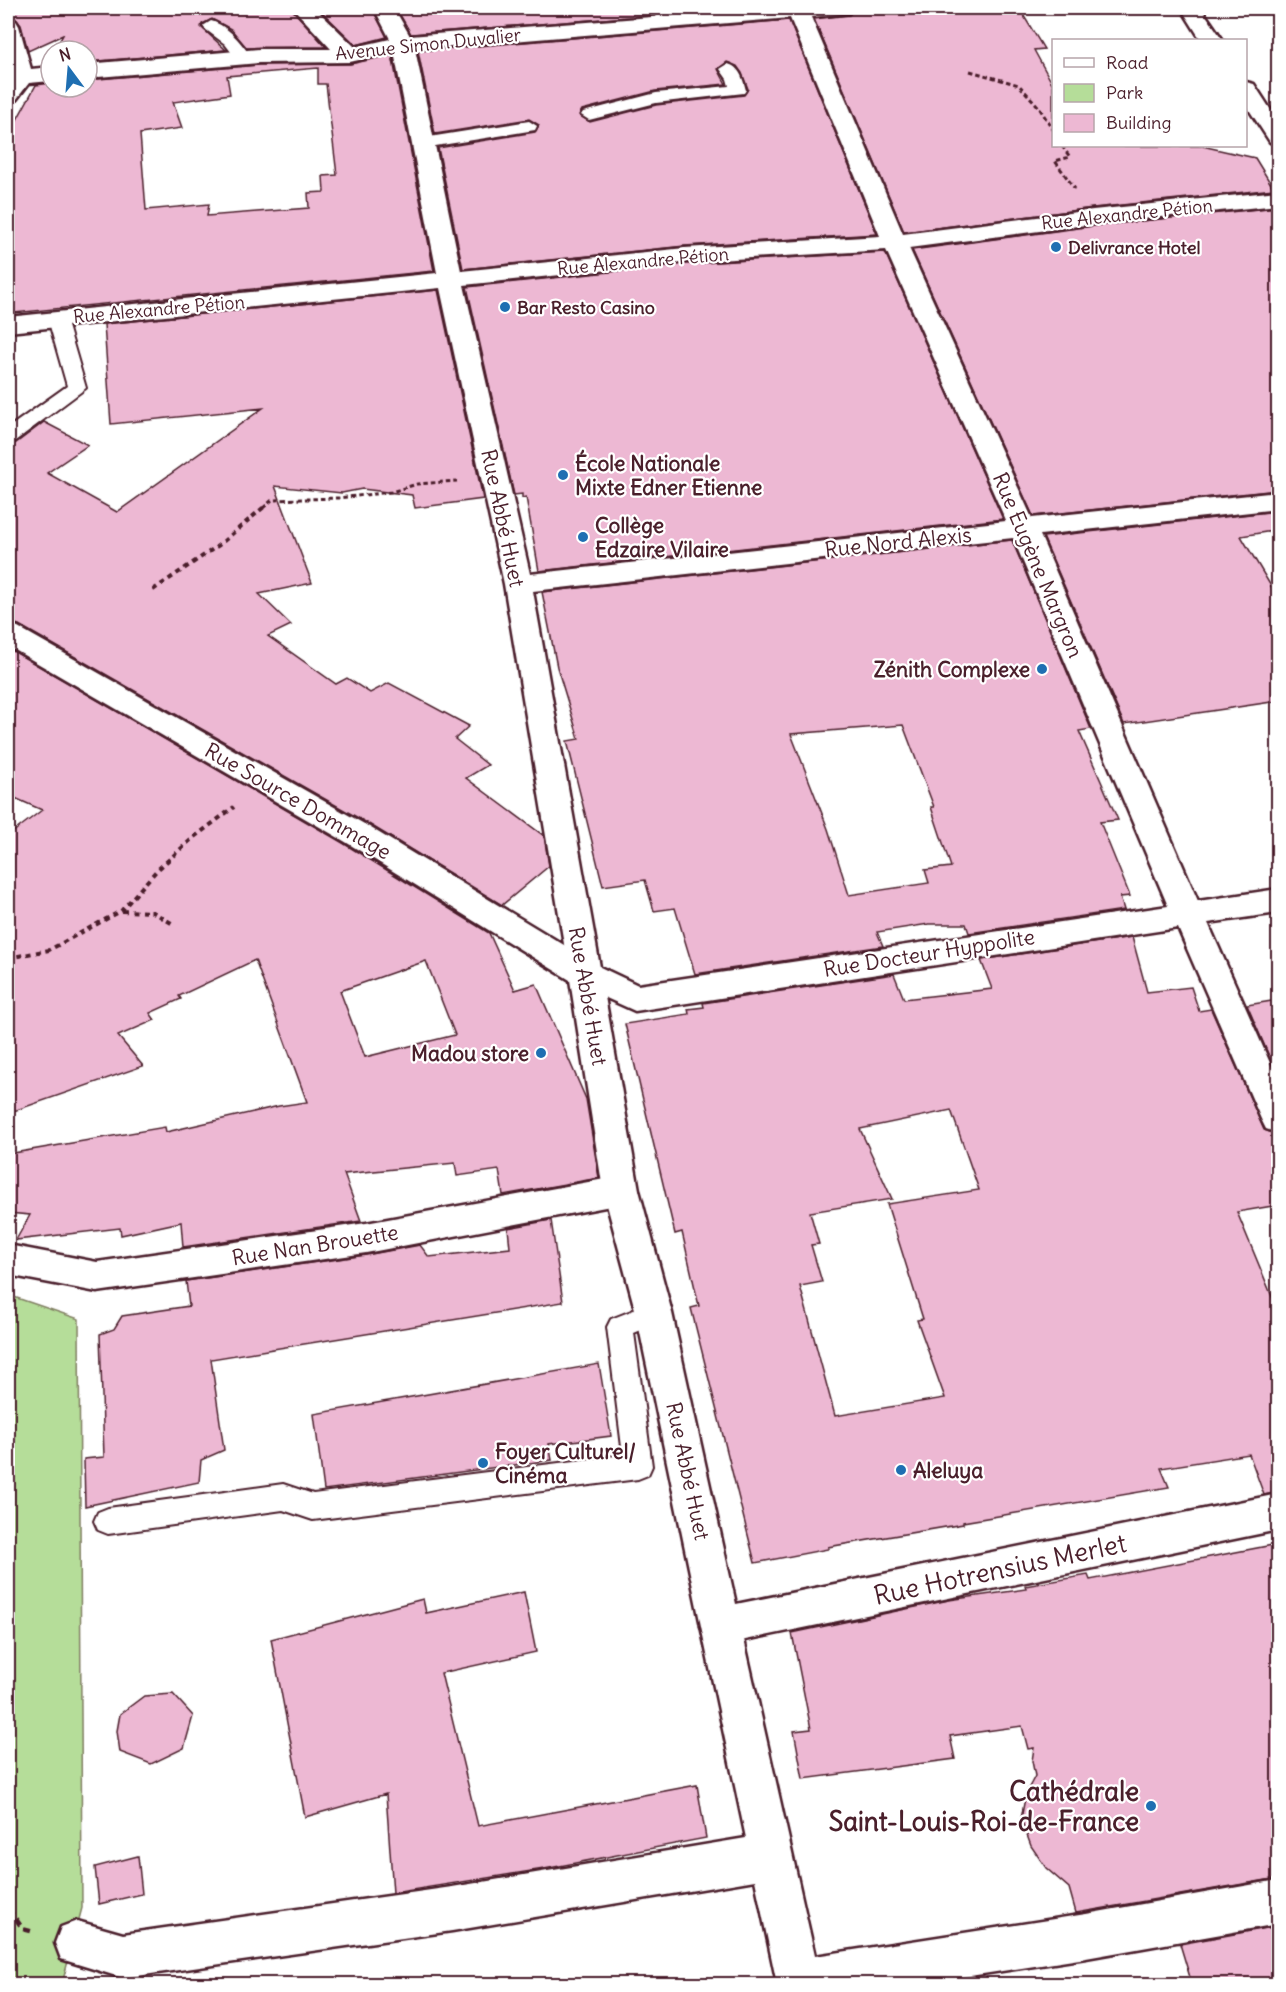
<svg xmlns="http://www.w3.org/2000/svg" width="1286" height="1992" viewBox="0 0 1286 1992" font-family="Delius,sans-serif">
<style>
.green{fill:#b5dd99;stroke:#807e62;stroke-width:1.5}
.building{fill:#edb8d3;stroke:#4a1f2b;stroke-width:1.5;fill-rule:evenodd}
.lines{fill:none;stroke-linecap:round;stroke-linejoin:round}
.service-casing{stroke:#4a1f2b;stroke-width:4}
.minor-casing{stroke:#4a1f2b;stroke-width:5}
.secondary-casing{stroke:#4a1f2b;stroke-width:5}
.path-far2{stroke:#4a1f2b;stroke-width:3;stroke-dasharray:4.5 3;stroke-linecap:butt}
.path-far1{stroke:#4a1f2b;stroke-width:4;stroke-dasharray:5 4.5;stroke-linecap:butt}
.path{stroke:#4a1f2b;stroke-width:4.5;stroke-dasharray:8 5;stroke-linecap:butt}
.service{fill:#fff;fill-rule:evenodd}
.minor{fill:#fff;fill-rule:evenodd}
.secondary{fill:#fff;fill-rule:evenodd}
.poi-dot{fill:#1f6fb2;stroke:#fff;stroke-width:2}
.labels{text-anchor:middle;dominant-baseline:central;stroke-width:4.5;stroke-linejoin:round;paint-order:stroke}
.far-street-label{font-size:18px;fill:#4a1f2b;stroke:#fff}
.far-poi-label{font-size:18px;font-weight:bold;fill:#4a1f2b;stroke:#fff;text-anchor:start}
.poi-label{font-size:21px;font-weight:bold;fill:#4a1f2b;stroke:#fff;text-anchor:start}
.street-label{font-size:21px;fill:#4a1f2b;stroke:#fff}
.near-street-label{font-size:26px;fill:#4a1f2b;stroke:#fff}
.near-poi-label{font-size:26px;font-weight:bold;fill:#4a1f2b;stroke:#fff;text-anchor:end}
</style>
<rect width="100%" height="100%" fill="#fff"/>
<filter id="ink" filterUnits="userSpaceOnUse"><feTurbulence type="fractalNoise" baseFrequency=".0167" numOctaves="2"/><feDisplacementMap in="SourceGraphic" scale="12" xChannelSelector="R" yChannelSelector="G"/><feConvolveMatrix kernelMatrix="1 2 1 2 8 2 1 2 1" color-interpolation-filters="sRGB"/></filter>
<g filter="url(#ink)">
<path class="green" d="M8 1295 79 1319 82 1908 62 1984H8Z"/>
<path class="building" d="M8 8H291L326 47 247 48 231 29 212 19 202 24 201 27 226 50 87 62V51H54L63 35 28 51 21 25 16 19 8 18Z
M318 8H372L387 37 356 45Z
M396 8H656L654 15 411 34Z
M853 8H1019L1044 49 1034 50 1053 85V146H1202L1255 158 1274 189 1093 208 904 232 814 19 849 15Z
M789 20 877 234 685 246 463 269 438 148 535 132 539 125 529 119 435 134 418 51ZM727 62 737 66 742 73 748 89 744 95 656 105 590 122 579 115 582 110 655 91 726 84 718 69Z
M392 55 434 271 14 313 8 270 10 223 8 222 13 127 36 85 51 83V87H87V80L259 65 350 64ZM318 68V84H326L337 175 323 176 324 192 308 193 309 208 207 216 209 204 146 210 140 134 182 128 173 102 230 94 227 76Z
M1278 207V490L1033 516 912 250 1093 226Z
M885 252 1003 519 539 571 526 497 522 498V494L514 495 467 287 685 264Z
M438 290 483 499 415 508 412 495 362 489 342 493 275 486 312 583 259 594 291 625 268 636 336 684 347 678 370 693 389 683 469 726 455 739 488 765 466 778 544 836 549 866 502 905 367 823 19 625 8 622V445L16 443 44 422 88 445 47 473 117 512 263 408 111 424 104 324Z
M1278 511V530L1241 536 1278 598V701L1124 724 1043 537Z
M1012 540 1091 729 1079 731 1118 820 1100 822 1130 896 1120 897 1124 910 969 933 966 924H929L877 932 883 946 695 974 675 908 654 911 645 880 603 886 567 741 579 739 557 667 542 592ZM903 725 934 807H931L951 867 925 870 929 883 849 895 828 829 791 734Z
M8 648 343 843 489 933 515 990 536 984 586 1099 599 1178 503 1195 499 1170 457 1176 455 1163 344 1174 361 1221 183 1247 181 1222 121 1235 120 1228 16 1240 30 1215 8 1213V1154L165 1127 166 1132 279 1106 307 1102 255 960 179 996 181 999 150 1013 155 1020 118 1036 143 1066 8 1113V836L42 810 8 795ZM426 961 455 1035 365 1057 340 991Z
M1132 937 1147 992 1191 987 1199 1011 1211 1009 1264 1130 1278 1135V1205L1237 1212 1278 1311V1492L1264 1495 1249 1454 1161 1468 1169 1487 963 1522V1524L828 1547V1549L755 1563 691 1308 699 1306 682 1232 675 1234 625 1024 689 1014 688 1009 704 1007 703 1003 894 974 904 999 992 989 981 960ZM951 1110 979 1190 887 1204 923 1319 917 1320 945 1398 835 1416 800 1286 822 1282 811 1245 819 1244 810 1212 892 1199 860 1129Z
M1278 1000V1077L1247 1005Z
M551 1220 563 1302 211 1359 224 1450 201 1460 199 1482 85 1506 84 1459 104 1457 100 1334 114 1329 122 1316 189 1306 186 1281 366 1255 420 1245 429 1257 510 1248 508 1228Z
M599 1364 611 1436 549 1444 552 1460 324 1490 314 1414Z
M1278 1544V1878L1076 1913 1069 1888 1046 1868 1031 1846 1021 1819 1026 1793 1035 1776 1032 1761 1034 1748 1028 1749 1022 1726 950 1736 955 1759 803 1779 794 1731 811 1729 792 1633 949 1600 1026 1589 1025 1586 1088 1575 1090 1580Z
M524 1592 536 1652 441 1673 478 1826 697 1785 706 1838 544 1869 393 1893 386 1794 305 1817 271 1639 423 1599 426 1613Z
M173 1694 193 1716 184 1748 151 1764 120 1752 117 1731 120 1714 144 1696Z
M138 1856 142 1894 99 1904 95 1867Z
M1278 1926V1984H1192L1180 1944Z"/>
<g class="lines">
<defs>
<path id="service" d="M658 8H678L672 12 669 25 663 27 655 22Z
M211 21C229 26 242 44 252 58L250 61H238L225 44 205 29 203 26Z
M728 64C740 67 743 79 746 90L744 93 656 103 589 120 581 115 583 112 656 93 729 86 727 79 720 69Z
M529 121 537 126 535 130 423 148 415 143 423 138Z
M57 314 63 315 66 319 86 388 15 441 8 443V428L67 386 48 319 51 315Z
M654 1302 663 1305 667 1313 663 1321 634 1333 652 1466 648 1475 638 1479 313 1520 283 1510 108 1534 98 1530 94 1521 98 1512 108 1508 283 1484 313 1494 623 1455 607 1327 611 1319Z"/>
<path id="minor" d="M293 8H315L355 47 390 39 374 8H394L410 36 767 8H851L849 13 811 17 903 234 1093 210 1278 191V205L1093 224 909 248 1032 518 1278 492V509L1040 535 1198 901 1278 889V913L1208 923 1278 1081V1133L1266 1129 1261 1119 1178 928 635 1011 573 983 569 974 504 584 440 288 8 332V317L437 273 394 52 350 62 259 63 87 78V64L259 49H331ZM790 18 880 236 685 248 461 271 415 49ZM886 250 1006 521 530 574 464 285 685 262ZM1013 538 1168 906 638 985 600 967 533 591Z
M1181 8H1201L1223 40H1201Z
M8 20 16 21 19 26 31 69 51 67V81L29 83 16 100 8 102Z
M1246 82 1254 84 1278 121V144L1270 142 1246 105Z
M621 1176 633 1180 639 1190 633 1200 621 1204 366 1253 97 1292 8 1275V1245L97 1262 366 1223Z
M721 1607 735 1613 741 1626 815 1956 1086 1914 1278 1880V1924L1086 1958 918 1984H777L755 1880 452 1931 123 1978 61 1959 55 1943 61 1927 77 1921 123 1934 452 1887 746 1838 701 1626 707 1613Z"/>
<path id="secondary" d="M8 624 18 627 366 825 597 965 601 974 639 1190 672 1313 736 1604 1278 1494V1530L721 1645 707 1639 701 1626 636 1313 603 1190 570 980 344 841 8 646Z"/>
</defs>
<use href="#service" class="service-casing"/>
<use href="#minor" class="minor-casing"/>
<use href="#secondary" class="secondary-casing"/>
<path class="path-far2" d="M970 71 1019 85 1038 106 1054 131
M1062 146 1070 157 1055 161 1075 189
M263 508 272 500 339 498 391 492 417 484 457 481"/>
<path class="path-far1" d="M153 590 219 545 264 507
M122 911 153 912 173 924
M8 958 49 950 121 911 156 871 193 838 234 807"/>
<path class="path" d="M8 1908 23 1929 34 1932"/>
<use href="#service" class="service"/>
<use href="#minor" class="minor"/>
<use href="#secondary" class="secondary"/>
</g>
</g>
<g class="poi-dot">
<circle cx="1056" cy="247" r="6"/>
<circle cx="505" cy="307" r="6"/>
<circle cx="563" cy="475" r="6"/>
<circle cx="583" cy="537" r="6"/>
<circle cx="1042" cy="669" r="6"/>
<circle cx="541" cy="1053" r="6"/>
<circle cx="483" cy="1463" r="6"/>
<circle cx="901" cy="1470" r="6"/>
<circle cx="1151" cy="1806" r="6"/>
</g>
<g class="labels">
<g class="far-street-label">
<text transform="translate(428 44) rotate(-6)">Avenue Simon Duvalier</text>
<text transform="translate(1127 214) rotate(-6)">Rue Alexandre Pétion</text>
<text transform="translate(643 261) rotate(-5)">Rue Alexandre Pétion</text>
<text transform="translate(159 309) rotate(-5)">Rue Alexandre Pétion</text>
</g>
<g class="far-poi-label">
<text x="1068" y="247">Delivrance Hotel</text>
<text x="517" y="307">Bar Resto Casino</text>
</g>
<g class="poi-label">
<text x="575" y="463">École Nationale<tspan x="575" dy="24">Mixte Edner Etienne</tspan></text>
<text x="595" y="525">Collège<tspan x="595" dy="24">Edzaire Vilaire</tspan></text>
<text x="1030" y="669" text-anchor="end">Zénith Complexe</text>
<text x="529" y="1053" text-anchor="end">Madou store</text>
<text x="495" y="1451">Foyer Culturel/<tspan x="495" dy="24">Cinéma</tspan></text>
<text x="913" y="1470">Aleluya</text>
</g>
<g class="street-label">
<text transform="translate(503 518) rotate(78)">Rue Abbé Huet</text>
<text transform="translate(898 542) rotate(-6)">Rue Nord Alexis</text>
<text transform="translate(1038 565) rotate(67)">Rue Eugène Margron</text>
<text transform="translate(298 801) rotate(30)">Rue Source Dommage</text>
<text transform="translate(929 953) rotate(-9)">Rue Docteur Hyppolite</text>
<text transform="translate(588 996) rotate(80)">Rue Abbé Huet</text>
<text transform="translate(315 1245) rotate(-9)">Rue Nan Brouette</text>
<text transform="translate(688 1471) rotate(78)">Rue Abbé Huet</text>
</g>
<g class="near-street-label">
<text transform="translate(1000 1569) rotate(-12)">Rue Hotrensius Merlet</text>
</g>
<g class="near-poi-label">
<text x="1139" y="1791">Cathédrale<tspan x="1139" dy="30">Saint-Louis-Roi-de-France</tspan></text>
</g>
</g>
<rect width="1286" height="1992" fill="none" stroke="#fff" stroke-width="30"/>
<rect x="15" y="15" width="1256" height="1962" fill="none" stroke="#4a1f2b" stroke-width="2" filter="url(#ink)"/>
<rect x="1052" y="39" width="195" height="108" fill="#ffffff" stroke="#b7a5aa" stroke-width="1.5"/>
<rect x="1064" y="58" width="30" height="9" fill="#ffffff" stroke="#b7a5aa" stroke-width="1.5"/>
<text x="1106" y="69" font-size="18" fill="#4a1f2b">Road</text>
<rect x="1064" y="84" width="30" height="18" fill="#b5dd99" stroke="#b7a5aa" stroke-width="1.5"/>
<text x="1106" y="99" font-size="18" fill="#4a1f2b">Park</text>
<rect x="1064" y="114" width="30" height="18" fill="#edb8d3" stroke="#b7a5aa" stroke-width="1.5"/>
<text x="1106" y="129" font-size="18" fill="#4a1f2b">Building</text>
<g transform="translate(69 69) rotate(344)"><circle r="28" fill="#ffffff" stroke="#b7a5aa" stroke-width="1.5"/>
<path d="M0-4.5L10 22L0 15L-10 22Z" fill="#1f6fb2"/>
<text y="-9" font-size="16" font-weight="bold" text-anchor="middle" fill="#4a1f2b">N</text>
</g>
</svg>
